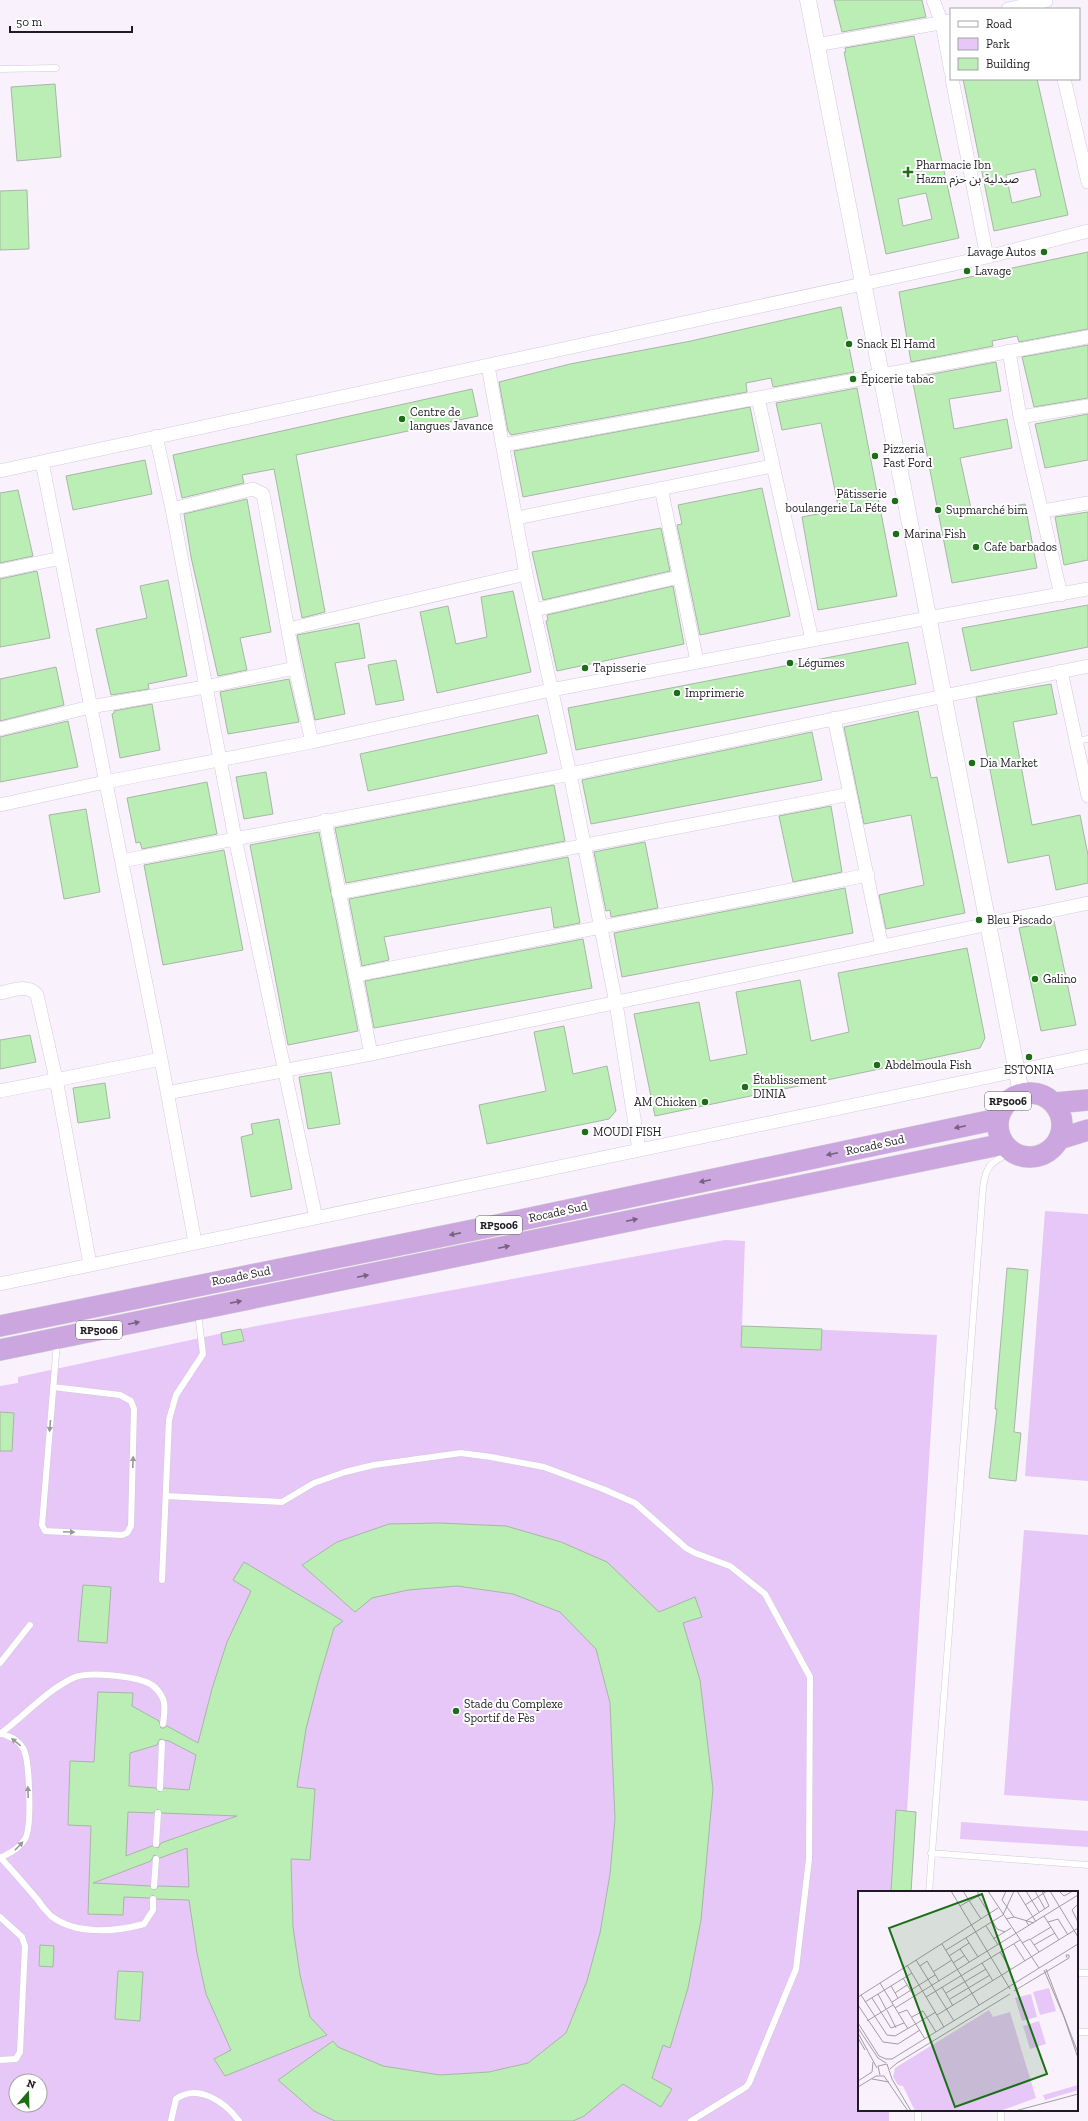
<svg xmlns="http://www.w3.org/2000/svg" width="1088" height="2121" viewBox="0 0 1088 2121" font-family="'Zilla Slab','Noto Sans Arabic',serif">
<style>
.green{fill:#e6c7f7;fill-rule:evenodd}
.building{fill:#bbeeb5;stroke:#a7b6a6;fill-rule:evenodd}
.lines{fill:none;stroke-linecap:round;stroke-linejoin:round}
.service-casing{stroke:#d4c8da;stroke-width:7}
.minor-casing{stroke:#d4c8da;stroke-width:14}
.tertiary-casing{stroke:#d4c8da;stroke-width:17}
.trunk-casing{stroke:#d2d1d3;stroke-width:22}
.service{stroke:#fff;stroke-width:6}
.minor{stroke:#fff;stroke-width:13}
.tertiary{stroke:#fff;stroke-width:16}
.trunk{stroke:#cca7df;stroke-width:21}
.oneway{fill:#766180}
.oneway2{fill:#9a989c}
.poi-dot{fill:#1b6f17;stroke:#fff;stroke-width:1.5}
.labels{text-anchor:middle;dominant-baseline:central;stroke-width:4;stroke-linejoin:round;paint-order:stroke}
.shield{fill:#fff;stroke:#625f64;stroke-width:1}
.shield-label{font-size:11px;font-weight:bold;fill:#1f1b22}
.poi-label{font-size:12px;fill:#1f1b22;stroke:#fff;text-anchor:start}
.street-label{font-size:12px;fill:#1f1b22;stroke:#fff}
.inset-road{fill:none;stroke:#a29ca5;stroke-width:1}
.view{fill:#1b6f17;fill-opacity:0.15;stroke:#1b6f17;stroke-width:2}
.inset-edge{fill:none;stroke:#1f1b22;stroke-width:2}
</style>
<rect width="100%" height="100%" fill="#f9f2fd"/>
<path class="green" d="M1045 1211 1088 1214V1481L1025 1476Z
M725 1240 745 1241 742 1326 937 1335 907 1811 916 1812 911 1892H859V2110H889V2121H0V1386L18 1383V1377L256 1326ZM16 2081H40V2105H16Z
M1024 1530 1088 1535V1801L1004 1795Z
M961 1822 1088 1831V1847L960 1839Z"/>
<path class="building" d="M834 0H922L926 17 842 32Z
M914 36 959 238 886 254 844 52H846L845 48ZM926 193 932 219 903 226 898 199Z
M963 79H1037L1068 215 994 231ZM1035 169 1041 196 1012 203 1006 175Z
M55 84 61 157 17 161 11 87Z
M27 190 29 249 0 250V191Z
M1088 252V329L1019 342 1017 336 992 341 993 346 911 362 899 292Z
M841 307 854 372 773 387 771 378 746 383 747 392 511 435 508 431 499 382 570 364 691 341Z
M1088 345V398L1034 407 1022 357Z
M996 362 1001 391 949 399 954 429 1007 419 1012 448 960 458 972 513 1025 504 1037 568 952 583 912 378Z
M857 388 897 596 818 610 802 517 839 510 821 423 782 430 776 403Z
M472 389 478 416 296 455 325 612 302 618 274 469 242 475 244 483 182 498 173 455Z
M750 407 759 451 523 497 514 451Z
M1088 414V460L1045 468 1035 424Z
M145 460 152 494 73 510 66 476Z
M762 488 790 616 700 635 677 525 682 524 678 505Z
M18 490 33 556 0 563V493Z
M247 499 271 632 240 638 247 670 218 676 191 557 184 514Z
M1088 512V560L1064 565 1055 517Z
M661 528 670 571 543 600 532 552Z
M37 571 50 638 0 647V579Z
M168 580 187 676 148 684 149 689 111 695 96 629 147 618 140 586Z
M673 586 684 644 557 671 546 621 548 620 547 615Z
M513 591 531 672 437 693 420 612 448 606 456 644 487 637 481 597Z
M1088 605V647L971 671 962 628Z
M359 623 365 658 335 663 345 714 315 720 297 635Z
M908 642 916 684 576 750 568 708Z
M396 660 404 700 376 705 368 665Z
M56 667 64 705 0 721V679Z
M289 679 299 722 228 734 220 692Z
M1051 684 1057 714 1013 722 1032 825 1080 815 1088 855V883L1056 890 1049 855 1008 863 976 697Z
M152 704 160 750 120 758 112 714 114 713V711Z
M918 711 931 778 937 777 965 913 886 929 879 895 924 885 911 815 864 824 844 727Z
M538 715 547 753 368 791 360 754Z
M68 721 78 767 0 782V737Z
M812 732 822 780 591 824 582 780Z
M266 772 273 814 244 819 236 777Z
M207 782 217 834 142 849 140 842 136 843 127 798Z
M554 785 565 841 346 883 335 828Z
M831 806 842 872 793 882 779 816Z
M86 809 100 892 64 899 49 815Z
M319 832 358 1031 288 1045 250 845Z
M645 842 658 908 611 917 610 910 606 911 594 852Z
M224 850 243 950 163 965 144 865Z
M568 857 580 923 554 928 551 907 384 937 389 960 362 966 349 899Z
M845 888 853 933 622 977 614 933Z
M1054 921 1076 1025 1041 1031 1019 928Z
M583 939 592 988 374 1028 365 981Z
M967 948 985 1038 980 1048 655 1116 634 1014 699 1002 710 1061 747 1054 736 992 800 980 811 1041 849 1032 838 973Z
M564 1026 573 1074 607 1066 616 1111 609 1119 487 1144 479 1105 546 1091 534 1032Z
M30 1035 36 1062 0 1069V1040Z
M331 1072 340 1124 308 1129 299 1077Z
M105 1083 110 1118 78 1123 73 1088Z
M279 1119 292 1189 251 1197 241 1137 253 1134 251 1124Z
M1007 1268 1028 1270 1014 1432 1021 1433 1016 1481 989 1478 997 1409H995Z
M742 1326 822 1329 821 1350 741 1347Z
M241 1329 244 1341 223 1345 221 1333Z
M0 1412 14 1413 12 1451H0Z
M439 1523 506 1526 561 1542 607 1562 659 1612 695 1597 702 1617 683 1623 700 1680 713 1789 701 1920 688 1988 670 2048 663 2045 652 2078 672 2089 661 2107 623 2084 584 2116 573 2121H335L314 2111 278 2080 333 2041 338 2047 383 2066 440 2075 489 2072 528 2063 566 2033 587 1981 600 1933 610 1874 615 1819 610 1703 596 1649 560 1612 513 1594 457 1586 408 1590 372 1598 355 1612 302 1565 337 1542 389 1524Z
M244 1562 343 1621 334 1628 318 1682 306 1729 297 1787 315 1789 310 1860 291 1859 293 1927 300 1975 310 2017 327 2035 225 2076 214 2059 231 2050 206 1994 197 1953 189 1900 157 1899 153 1895 149 1898 124 1897 123 1915 88 1914 91 1826 68 1825 70 1761 94 1762 98 1692 133 1693 132 1706 159 1721 161 1728H164L167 1726 198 1743 212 1689 227 1642 251 1591 233 1580ZM160 1739 169 1741 196 1755 189 1790 164 1788 159 1792 156 1788 129 1786 130 1753 157 1745ZM158 1809 162 1813 237 1816 161 1843 158 1848 152 1846 126 1856 128 1812 153 1813ZM187 1848 189 1887 159 1886 154 1890 150 1886 93 1883 151 1861 154 1855 160 1858Z
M83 1585 111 1587 107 1643 78 1641Z
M896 1810 916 1812 911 1892H891Z
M40 1945 54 1946 53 1967 39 1966Z
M118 1971 143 1972 140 2021 115 2019Z"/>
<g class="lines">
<defs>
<path id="service" d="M0 69 56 68
M1076 741 1088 739
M53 1387 120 1395 131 1401 134 1409 131 1526 127 1533 122 1535 45 1531 42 1525 57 1342
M166 1496 282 1502 314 1483 345 1472 374 1465 461 1453 491 1457 544 1467 603 1489 635 1503 686 1548 695 1553 730 1566 765 1594 810 1677 809 1859 796 1969 749 2083 746 2087 691 2121
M162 1580 169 1420 176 1395 203 1354 198 1313
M0 1663 30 1625
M0 1734C24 1716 46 1691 73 1678 88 1671 138 1676 152 1685 156 1688 161 1694 163 1699 166 1706 164 1716 163 1724
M160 1788 162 1743
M156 1844 158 1813
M931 1853 1088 1865
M0 1857C13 1871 25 1885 37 1899 41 1905 46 1911 51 1916 76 1935 115 1932 144 1924L153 1910V1899
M0 1858C10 1853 19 1849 25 1839 32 1828 30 1760 23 1748 18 1739 10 1737 0 1733
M154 1886 156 1859
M929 1892 983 1188C986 1164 991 1163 1011 1152
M0 1917 22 1937 25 1946 20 2052 16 2059 0 2060
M1077 1973H1088
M1077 2032H1088
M171 2121 176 2099C198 2083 225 2102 239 2121
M918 2121V2110
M1001 2121V2110"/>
<path id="minor" d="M933 0 942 23 951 72
M1008 9 1046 1
M816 45 951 21
M952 79 987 257
M1064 79 1088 182
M1009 351 1020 417 1061 595
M488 366 526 574 570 774 616 1003 639 1150
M758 398 812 640
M1020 417 1088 406
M156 436 172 509 235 838 316 1218
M503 445 1088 337
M42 462 161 1059 195 1242
M0 471 987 257 1088 231
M661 488 697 661
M172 509 253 489 263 494 295 668 312 742
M1043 511 1088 503
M517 518 772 466
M0 571 61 558
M534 610 679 577
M288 629 526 574
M1061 671 1088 796
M834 718 882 947
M0 729 90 707 205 687 295 668
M0 805 105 782 312 742 551 690 928 618 1088 589
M325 820 371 1054
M122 861 570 774 1088 666
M338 893 850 794
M355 975 868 875
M0 993C12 991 28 983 37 995L56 1079 90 1264
M0 1091 161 1059
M167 1093 371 1054 1088 903
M0 1284 1088 1056"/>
<path id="tertiary" d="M808 0 1021 1093"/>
<path id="trunk" d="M998 1125a32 32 0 1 1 64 0a32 32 0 1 1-64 0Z
M1055 1103 1088 1100
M1059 1139 1088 1130
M0 1326 488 1227 998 1119
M0 1350 1004 1144"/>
</defs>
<use href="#service" class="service-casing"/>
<use href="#minor" class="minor-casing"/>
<use href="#tertiary" class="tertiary-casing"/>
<use href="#trunk" class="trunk-casing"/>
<use href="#service" class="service"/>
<use href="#minor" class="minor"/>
<use href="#tertiary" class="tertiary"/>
<use href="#trunk" class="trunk"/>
</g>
<defs><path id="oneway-solid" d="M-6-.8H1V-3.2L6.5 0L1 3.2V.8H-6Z"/></defs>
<g class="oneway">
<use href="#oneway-solid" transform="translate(960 1127) rotate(168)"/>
<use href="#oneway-solid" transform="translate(832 1154) rotate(168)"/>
<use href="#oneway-solid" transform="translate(705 1181) rotate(168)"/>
<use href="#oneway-solid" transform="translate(632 1220) rotate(-12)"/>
<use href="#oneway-solid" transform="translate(455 1234) rotate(169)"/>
<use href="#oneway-solid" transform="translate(504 1247) rotate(-12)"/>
<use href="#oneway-solid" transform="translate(363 1276) rotate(-12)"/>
<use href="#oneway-solid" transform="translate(236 1302) rotate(-11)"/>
<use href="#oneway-solid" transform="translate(134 1323) rotate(-12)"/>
</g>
<g class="oneway2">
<use href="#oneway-solid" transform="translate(50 1426) rotate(95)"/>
<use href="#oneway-solid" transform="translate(133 1462) rotate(-88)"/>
<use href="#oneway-solid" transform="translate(69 1532) rotate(3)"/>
<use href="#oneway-solid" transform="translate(16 1742) rotate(-141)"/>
<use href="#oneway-solid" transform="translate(28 1792) rotate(-92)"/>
<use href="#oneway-solid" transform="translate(19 1846) rotate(-46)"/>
</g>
<g class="poi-dot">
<path d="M906 166h4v4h4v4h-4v4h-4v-4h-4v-4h4z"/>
<circle cx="1044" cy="252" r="4"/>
<circle cx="967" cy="271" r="4"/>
<circle cx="849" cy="344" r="4"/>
<circle cx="853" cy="379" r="4"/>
<circle cx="402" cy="419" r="4"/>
<circle cx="875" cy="456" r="4"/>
<circle cx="895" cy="501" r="4"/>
<circle cx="938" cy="510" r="4"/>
<circle cx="896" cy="534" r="4"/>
<circle cx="976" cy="547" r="4"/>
<circle cx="790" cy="663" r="4"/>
<circle cx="585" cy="668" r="4"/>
<circle cx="677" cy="693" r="4"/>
<circle cx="972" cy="763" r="4"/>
<circle cx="979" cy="920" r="4"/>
<circle cx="1035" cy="979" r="4"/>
<circle cx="1029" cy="1057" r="4"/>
<circle cx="877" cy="1065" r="4"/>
<circle cx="745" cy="1087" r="4"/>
<circle cx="705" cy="1102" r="4"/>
<circle cx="585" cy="1132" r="4"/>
<circle cx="456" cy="1711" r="4"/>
</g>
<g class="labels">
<g class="shield">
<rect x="985" y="1092" width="46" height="18" rx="3"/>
<rect x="476" y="1216" width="46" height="18" rx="3"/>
<rect x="76" y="1321" width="46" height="18" rx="3"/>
</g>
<g class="shield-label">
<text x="1008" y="1101">RP5006</text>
<text x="499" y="1225">RP5006</text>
<text x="99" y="1330">RP5006</text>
</g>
<g class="poi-label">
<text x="916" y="165">Pharmacie Ibn<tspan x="916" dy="14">Hazm صيدلية بن حزم</tspan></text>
<text x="1036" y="252" text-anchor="end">Lavage Autos</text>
<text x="975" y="271">Lavage</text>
<text x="857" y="344">Snack El Hamd</text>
<text x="861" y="379">Épicerie tabac</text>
<text x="410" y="412">Centre de<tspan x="410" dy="14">langues Javance</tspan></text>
<text x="883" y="449">Pizzeria<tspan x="883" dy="14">Fast Ford</tspan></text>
<text x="887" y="494" text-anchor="end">Pâtisserie<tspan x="887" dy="14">boulangerie La Féte</tspan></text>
<text x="946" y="510">Supmarché bim</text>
<text x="904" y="534">Marina Fish</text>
<text x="984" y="547">Cafe barbados</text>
<text x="798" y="663">Légumes</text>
<text x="593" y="668">Tapisserie</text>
<text x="685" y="693">Imprimerie</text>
<text x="980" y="763">Dia Market</text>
<text x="987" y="920">Bleu Piscado</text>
<text x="1043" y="979">Galino</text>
<text x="885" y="1065">Abdelmoula Fish</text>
<text x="1029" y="1070" text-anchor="middle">ESTONIA</text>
<text x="753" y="1080">Établissement<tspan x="753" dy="14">DINIA</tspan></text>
<text x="697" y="1102" text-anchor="end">AM Chicken</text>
<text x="593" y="1132">MOUDI FISH</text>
<text x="464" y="1704">Stade du Complexe<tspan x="464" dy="14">Sportif de Fès</tspan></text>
</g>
<g class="street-label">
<text transform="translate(875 1145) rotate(-12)">Rocade Sud</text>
<text transform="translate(558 1212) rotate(-12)">Rocade Sud</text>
<text transform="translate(241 1276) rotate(-11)">Rocade Sud</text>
</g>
</g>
<g transform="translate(858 1891)">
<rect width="220" height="220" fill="#f9f2fd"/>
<path d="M191 97 198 120 182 124 175 101ZM173 103 179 126 164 130 157 107ZM131 119 135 126 152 121 178 207 142 220H57L45 195 40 194 35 186 37 177ZM181 130 188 153 172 158 165 135ZM220 194V199L187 209 185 204Z" fill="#e6c7f7"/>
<path class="inset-road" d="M93 0 152 98M105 0 123 28M120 0V5L131 22M130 0 181 77M148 0 144 9 156 26M159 0 178 31M168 0 181 21M177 0 187 18M192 0 220 46M201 0 206 5 215 0M220 13 214 19 220 31M167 14 189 0M102 15 120 5M186 25 201 49M148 28 156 26 176 32M135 31 139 38 147 41M190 31 200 28 210 44M128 35 140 54M171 35 168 30 191 15 184 0M108 47 120 66M135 48 153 37M173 48 193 36M164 52 172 48 181 61M84 53 121 114M156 53 167 70M176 54 197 42M102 58 111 71M88 59 145 24 156 0M142 61 153 79M91 65 111 52M58 69 96 130M95 72 106 65M124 72 135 90M49 74 86 136M62 75 69 70 81 90M188 78 220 162M186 79 206 126 220 167M75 81 94 69M45 87 56 105M22 92 50 138M33 95 40 107M84 96 95 115M156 100 211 67V64H208L209 67M37 102 49 94M88 102 128 78M20 103 28 118M3 104 29 144 37 145 78 121M0 106 140 17M68 106 162 49M14 107 33 137 46 132M92 108 132 84M7 111 54 82M34 111 77 84M0 114 25 151 40 153 62 139M37 117 220 4M29 119 38 137M41 122 49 119 67 148M79 124 220 37M54 126 65 120 78 141M9 130 35 114M0 132 21 165 28 168H34L220 53M0 137 20 167 28 172M0 142 19 177M0 147 7 159M32 178 39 172 152 103M22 184 20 175 29 173 34 188 53 220M14 188 31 191M0 190 14 181 15 171M0 196 18 185H26L50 220M157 220 220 203"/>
<path class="view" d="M124 3 189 183 97 216 31 37Z"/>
<rect width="220" height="220" class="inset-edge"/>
</g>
<rect x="950" y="8" width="130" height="72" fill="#ffffff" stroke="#a5a4a7"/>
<rect x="958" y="21" width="20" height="6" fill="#ffffff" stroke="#a5a4a7"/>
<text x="986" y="28" font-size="12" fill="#1f1b22">Road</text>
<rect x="958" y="38" width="20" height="12" fill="#e6c7f7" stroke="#a5a4a7"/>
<text x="986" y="48" font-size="12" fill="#1f1b22">Park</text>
<rect x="958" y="58" width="20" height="12" fill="#bbeeb5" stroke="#a5a4a7"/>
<text x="986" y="68" font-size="12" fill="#1f1b22">Building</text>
<g transform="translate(28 2093) rotate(20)"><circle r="19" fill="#ffffff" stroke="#a5a4a7"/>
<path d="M0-3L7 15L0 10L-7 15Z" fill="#1b6f17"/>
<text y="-6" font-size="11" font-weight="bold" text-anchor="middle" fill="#1f1b22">N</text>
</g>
<path d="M10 26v6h122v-6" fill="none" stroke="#1f1b22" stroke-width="2"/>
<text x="16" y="26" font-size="12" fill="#1f1b22" stroke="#ffffff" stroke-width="3" paint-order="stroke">50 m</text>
</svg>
